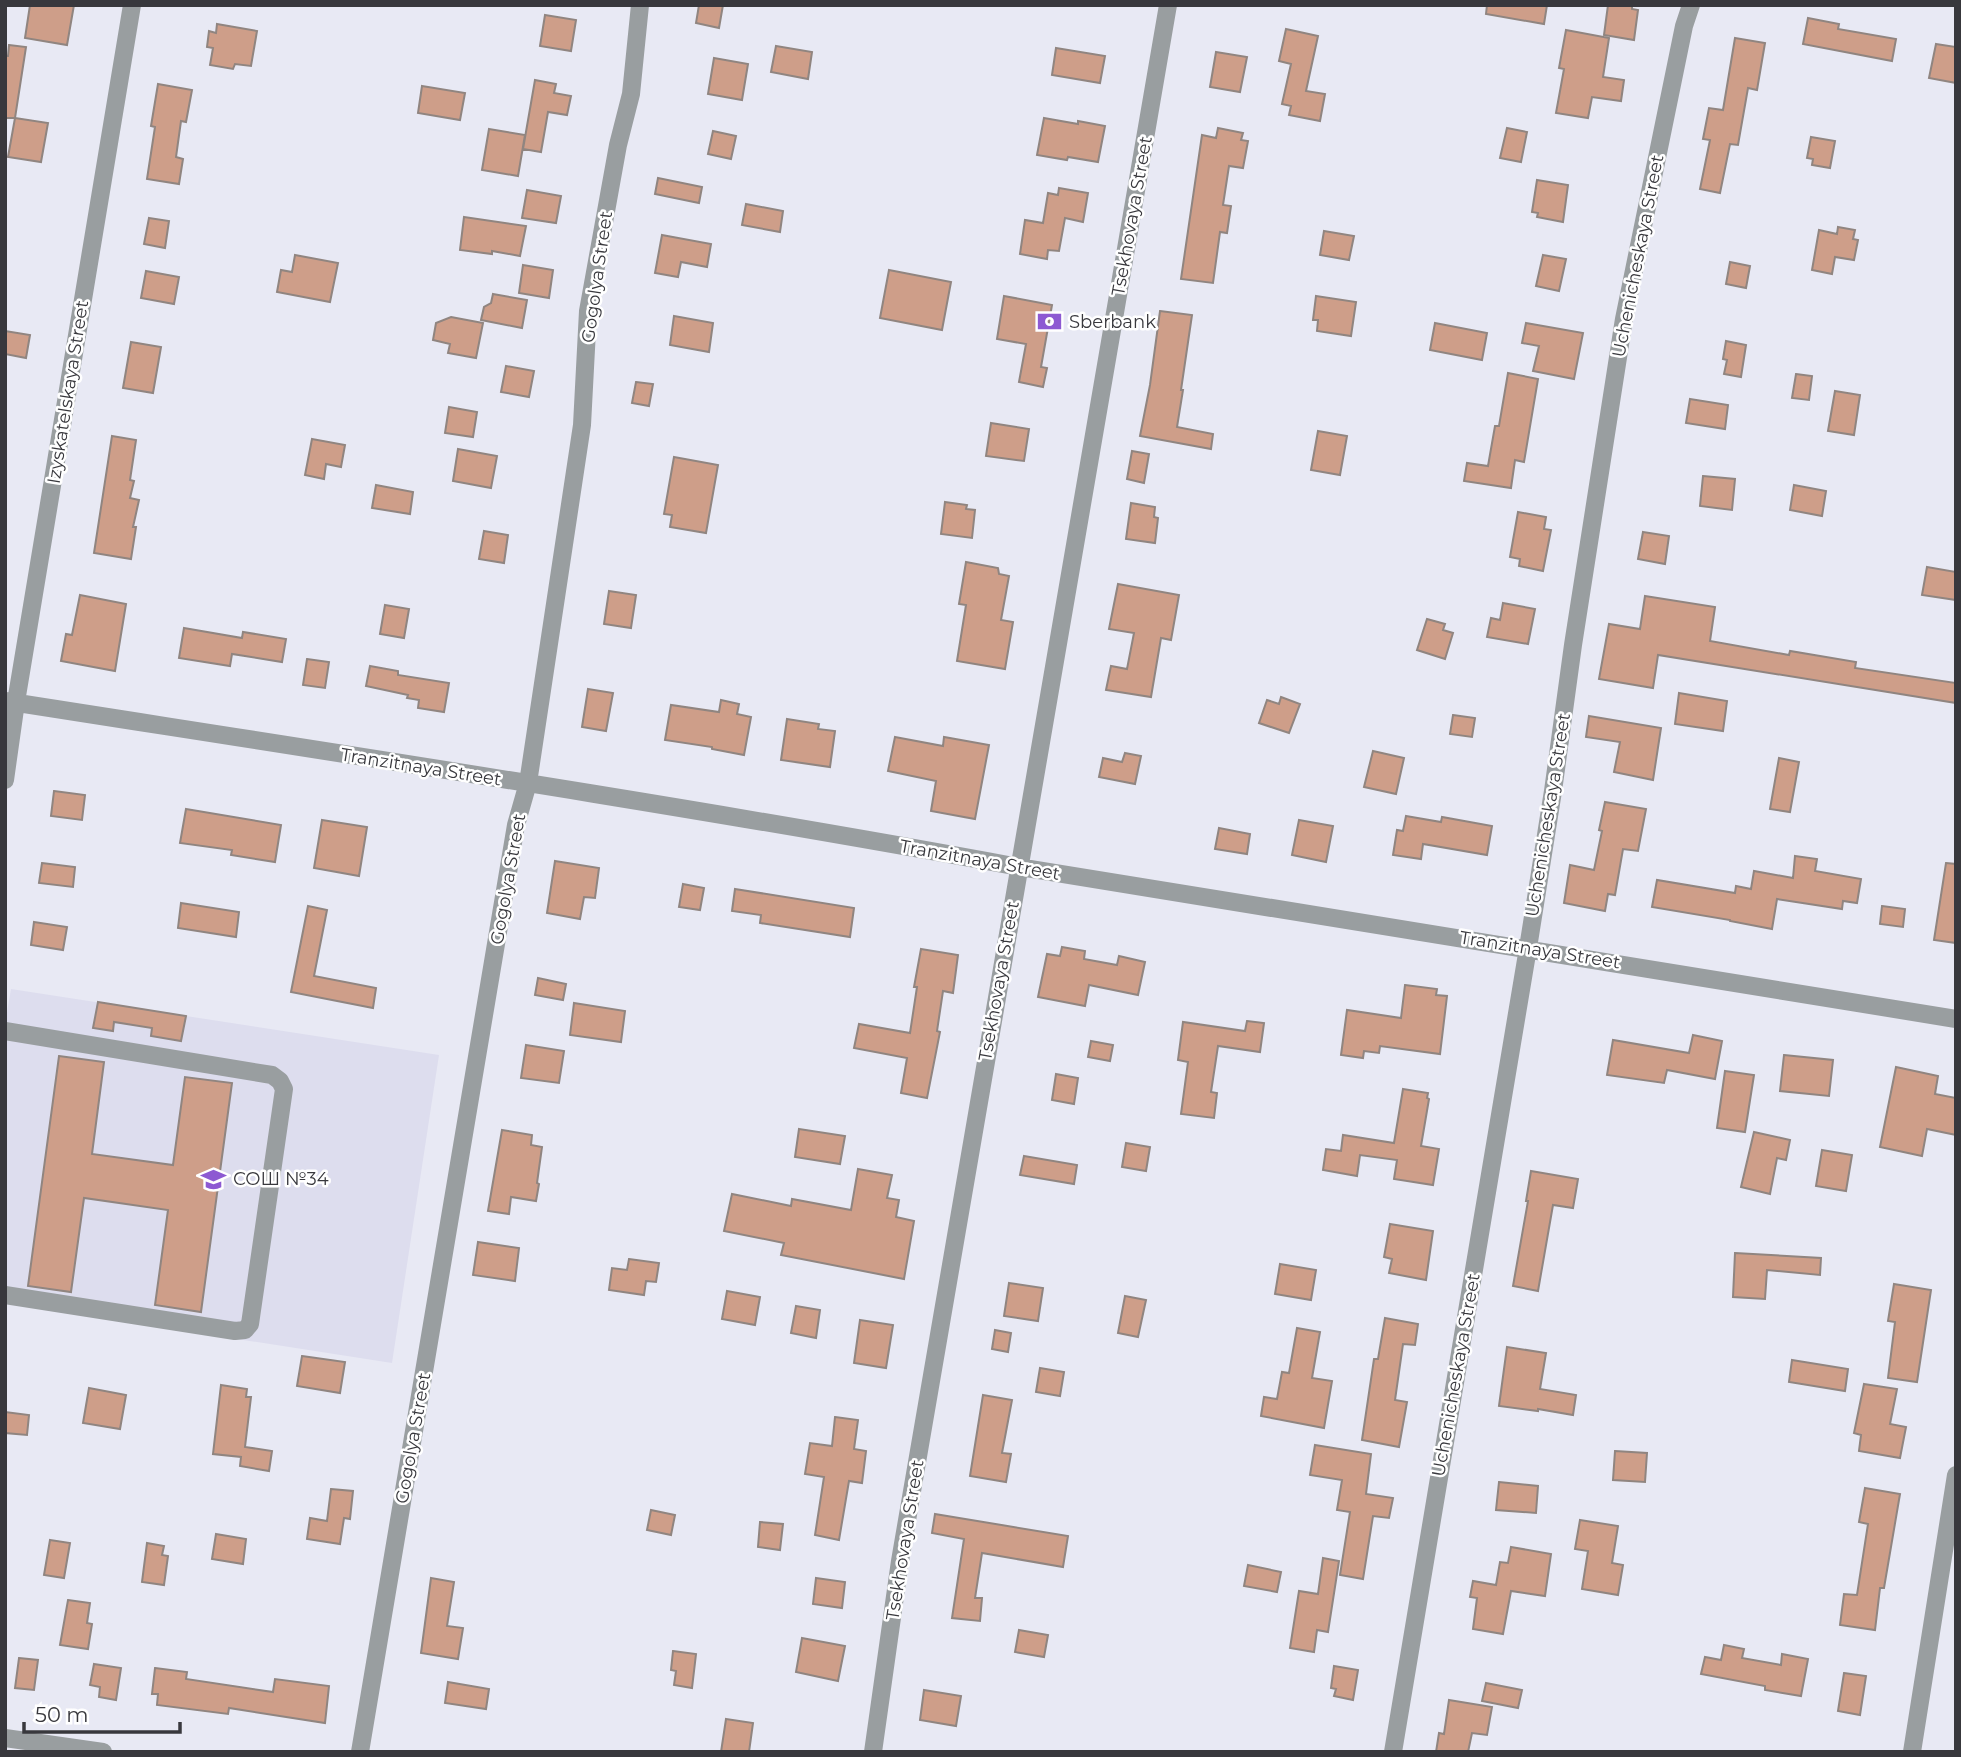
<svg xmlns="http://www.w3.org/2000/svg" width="1961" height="1757" viewBox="0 0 1961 1757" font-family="Montserrat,sans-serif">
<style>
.built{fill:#dde}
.building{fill:#ce9e89;stroke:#908580;stroke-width:2}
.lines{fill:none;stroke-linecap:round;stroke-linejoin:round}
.minor{stroke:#999ea0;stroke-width:18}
.labels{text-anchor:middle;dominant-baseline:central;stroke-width:5;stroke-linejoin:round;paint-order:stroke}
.street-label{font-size:18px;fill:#38383d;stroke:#fff}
.poi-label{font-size:18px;fill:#38383d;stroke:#fff;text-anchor:start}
</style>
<rect width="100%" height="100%" fill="#e8e9f4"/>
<path class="built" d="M11 989 439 1055 392 1363 5 1303V1024Z"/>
<path class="building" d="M30 5H74L67 45 25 38Z
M699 5H723L719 28 696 23Z
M1487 5H1547L1544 24 1486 14Z
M1608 5H1632V9L1638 10 1634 40 1604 35Z
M545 15 576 20 571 51 540 46Z
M1808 18 1839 24 1838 29 1896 39 1892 61 1803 44Z
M217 24 257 31 251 66 235 64 233 69 210 65 213 48 207 47 209 31 216 33Z
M1286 29 1318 36 1306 91 1325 94 1320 121 1289 115 1291 106 1282 104 1291 64 1279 61Z
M1566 30 1609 38 1603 77 1624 80 1621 101 1592 97 1588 118 1556 113 1564 69 1559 68Z
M1735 38 1765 43 1757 90 1748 88 1738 145 1730 144 1720 193 1700 189 1710 140 1703 139 1709 108 1723 110Z
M1936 44 1956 47V83L1929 78Z
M9 45 26 47 15 118H5V56H8Z
M776 46 812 52 808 79 771 72Z
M1056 48 1105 56 1100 83 1052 75Z
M1216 52 1247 57 1240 92 1210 87Z
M714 58 748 64 742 100 708 94Z
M535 80 556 84 554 93 571 96 567 115 548 112 541 152 523 149Z
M158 84 192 90 186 122 181 121 176 157 183 159 179 184 147 179 155 127 151 126Z
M422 86 465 93 460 120 418 113Z
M15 118 48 123 41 162 8 157Z
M1044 118 1078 124V121L1105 126 1098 162 1068 157 1067 160 1037 155Z
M1218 128 1243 133 1241 140 1248 141 1243 168 1229 166 1223 205 1231 206 1227 233 1220 232 1213 283 1181 279 1202 135 1216 138Z
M1507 128 1527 132 1521 162 1500 158Z
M489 129 525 135 518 176 482 170Z
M713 131 736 136 731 159 708 154Z
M1811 137 1835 141 1830 168 1812 165 1813 159 1807 158Z
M658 178 702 187 699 203 655 194Z
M1537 180 1568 185 1563 222 1537 217 1538 213 1532 212Z
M1059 188 1088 193 1083 222 1065 218 1059 251 1048 250 1047 259 1020 254 1025 220 1043 223 1048 193 1058 195Z
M527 190 561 196 556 223 522 218Z
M746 204 783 211 780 232 742 225Z
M464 217 526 226 520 256 492 251V254L460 250Z
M149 218 169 221 165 248 144 244Z
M1838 227 1855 230 1853 239 1858 240 1854 260 1835 257 1832 274 1812 270 1819 230 1837 234Z
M1324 231 1354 236 1349 260 1320 255Z
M662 235 711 244 707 267 681 262 678 277 655 273Z
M295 255 338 263 330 302 277 292 281 270 292 272Z
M1543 255 1566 259 1559 291 1536 286Z
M1730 262 1750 266 1746 288 1726 284Z
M523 265 553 270 549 298 519 293Z
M889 270 951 282 942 330 880 318Z
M146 271 179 277 174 304 141 298Z
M493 294 527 300 522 328 481 320 484 307 491 303Z
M1004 296 1052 305 1041 367 1047 368 1043 387 1019 382 1026 344 997 339Z
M1316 296 1356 302 1351 336 1317 331 1318 320H1313Z
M1160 311 1192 315 1181 390H1183L1177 427 1213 434 1211 449 1140 436 1150 385Z
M674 316 713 323 709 352 670 345Z
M451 317 483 323 476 358 448 353 450 344 433 340 436 323Z
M1435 323 1487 333 1482 360 1430 350Z
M1526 323 1583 333 1574 379 1533 371 1539 346 1522 343Z
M5 331 30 335 26 358 5 354Z
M1726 341 1746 345 1741 377 1724 374 1727 360 1723 359Z
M131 342 161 347 153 393 123 388Z
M506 366 534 371 529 397 501 392Z
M1508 373 1538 379 1524 462 1515 460 1511 488 1464 481 1467 463 1488 466 1495 426H1499Z
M1796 374 1812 376 1809 400 1792 398Z
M636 382 653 384 649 406 632 403Z
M1835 391 1860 395 1854 435 1828 431Z
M1690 399 1728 405 1725 429 1686 423Z
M449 407 477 412 473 437 445 433Z
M991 423 1029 429 1024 461 986 456Z
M1318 431 1347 436 1340 475 1311 470Z
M112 436 136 440 130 480 134 481 130 498 139 500 133 527H136L131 559 94 553Z
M312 439 345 445 341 467 326 464 324 479 305 475Z
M458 449 497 456 491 488 453 481Z
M1132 451 1149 454 1144 483 1127 479Z
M674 457 718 465 706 533 670 527 672 515 664 514Z
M1703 476 1735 479 1732 510 1700 506Z
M376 485 413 492 410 514 372 508Z
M1794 485 1826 491 1822 516 1790 510Z
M945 502 967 505 966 509 975 510 972 538 941 534Z
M1131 503 1155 507 1154 517 1158 518 1155 543 1126 539Z
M1518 512 1546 517 1544 529 1551 530 1543 571 1519 566 1520 559 1510 557Z
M484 531 508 535 504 563 479 559Z
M1643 532 1669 536 1665 564 1638 559Z
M966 562 998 568 999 574 1009 576 1001 620 1013 622 1005 669 957 661 966 605 959 604Z
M1927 567 1956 572V600L1922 595Z
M1118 584 1179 595 1171 640 1161 638 1151 697 1106 690 1111 666 1127 669 1134 633 1109 629Z
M609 591 636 595 631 628 604 624Z
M80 595 126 604 115 671 61 661 66 634 72 635Z
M1645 596 1715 607 1710 641 1789 655 1790 651 1856 662 1855 668 1956 683V703L1658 655 1653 688 1599 679 1609 624 1640 629Z
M1503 603 1535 609 1528 644 1487 637 1491 618 1500 620Z
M385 605 409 609 404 638 380 634Z
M1427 619 1445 624 1443 630 1453 633 1445 659 1417 650Z
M184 628 242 638 243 632 286 639 282 662 232 654 230 666 179 658Z
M307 659 329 662 325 688 303 685Z
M370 666 398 671V675L449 683 444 712 418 708 419 700 407 698 408 695 366 686Z
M588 689 613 693 606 731 582 727Z
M1679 693 1727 701 1723 731 1675 724Z
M1281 697 1300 704 1289 733 1259 723 1267 700 1279 704Z
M721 700 739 704 737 714 751 717 744 755 712 749V747L665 740 671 705 719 712Z
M1453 715 1475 718 1472 737 1450 734Z
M1589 716 1661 728 1653 780 1614 772 1620 742 1586 737Z
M787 719 819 724 818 729 835 731 830 767 781 760Z
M895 737 943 746 944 737 989 745 975 819 931 811 936 781 888 771Z
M1373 751 1404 758 1396 794 1364 787Z
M1125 753 1141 756 1135 784 1099 777 1103 758 1122 762Z
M1779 758 1799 762 1790 812 1770 809Z
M54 791 85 795 82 820 51 816Z
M1605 802 1646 809 1638 851 1623 849 1615 895 1608 894 1605 911 1564 903 1570 865 1594 870 1602 831 1599 830Z
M186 809 281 825 275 862 231 855 232 850 180 843Z
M1406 816 1441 822 1442 817 1492 826 1487 855 1423 844 1421 859 1393 855 1397 830 1403 831Z
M322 820 367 827 359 876 314 868Z
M1299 820 1333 826 1326 862 1292 855Z
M1219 828 1250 834 1247 854 1215 849Z
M1795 856 1817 859 1815 871 1861 879 1857 903 1843 901 1842 909 1777 899 1772 929 1730 921V920L1652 907 1657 880 1735 893 1736 886 1751 889 1754 871 1793 878Z
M555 861 599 868 595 898 584 897 580 919 547 913Z
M42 863 75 867 73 887 39 883Z
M1946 863 1956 864V943L1934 940Z
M683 884 704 888 700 910 679 907Z
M735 889 854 908 850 937 760 923 761 915 732 911Z
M181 903 239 912 236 937 178 928Z
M308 906 327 910 314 976 376 988 373 1008 291 992Z
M1882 906 1905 909 1903 927 1880 924Z
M34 922 67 927 63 950 31 945Z
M1062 947 1085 951 1084 959 1117 965 1119 956 1145 962 1138 995 1089 985 1085 1006 1038 997 1047 954 1060 956Z
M921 949 958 955 953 993 943 991 937 1031 940 1032 927 1098 901 1093 907 1058 854 1048 859 1024 910 1033 917 987H914Z
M538 978 566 984 563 1000 535 995Z
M1405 985 1437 989 1436 995 1447 996 1440 1054 1380 1046 1379 1053 1364 1051 1363 1058 1341 1055 1347 1010 1401 1018Z
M98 1002 186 1016 181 1041 151 1036 152 1028 114 1022 113 1031 93 1028Z
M574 1003 625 1011 621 1042 570 1035Z
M1247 1021 1264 1023 1260 1052 1218 1046 1211 1092 1217 1093 1214 1118 1181 1114 1188 1062 1178 1060 1183 1022 1245 1031Z
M1693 1035 1722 1041 1715 1079 1667 1070 1664 1083 1607 1075 1613 1040 1689 1053Z
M1091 1041 1113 1045 1110 1061 1088 1057Z
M526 1045 564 1051 559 1083 521 1078Z
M1784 1055 1833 1060 1829 1096 1780 1091Z
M59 1056 104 1062 92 1154 173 1165 185 1077 232 1083 201 1312 155 1305 168 1210 84 1198 71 1292 28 1286Z
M1896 1067 1938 1076 1935 1094 1956 1098V1135L1927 1129 1922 1156 1880 1147Z
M1725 1071 1754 1075 1745 1132 1717 1128Z
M1056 1074 1078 1078 1074 1104 1052 1100Z
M1403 1089 1428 1093 1427 1098 1429 1099 1421 1146 1439 1149 1433 1185 1394 1179 1397 1160 1360 1155 1357 1176 1323 1170 1326 1149 1341 1151 1343 1135 1394 1143Z
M799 1129 845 1136 840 1164 795 1157Z
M502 1130 532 1135 531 1145 542 1147 537 1183 539 1184 536 1201 511 1197 509 1214 488 1211Z
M1754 1132 1790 1140 1786 1160 1777 1158 1770 1194 1741 1187Z
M1126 1143 1150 1147 1146 1171 1122 1167Z
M1822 1150 1852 1155 1846 1191 1816 1186Z
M1024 1156 1077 1165 1074 1184 1020 1175Z
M858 1169 892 1175 887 1198 899 1200 896 1217 914 1221 904 1279 781 1255 784 1243 724 1231 732 1194 791 1206 792 1199 851 1210Z
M1531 1171 1578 1179 1573 1208 1553 1205 1538 1291 1513 1286 1528 1201H1526Z
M1390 1224 1433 1231 1426 1280 1389 1273 1392 1259 1384 1257Z
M478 1242 519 1248 515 1281 473 1275Z
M1735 1253 1821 1258 1820 1275 1767 1270 1765 1299 1733 1297Z
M629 1259 659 1263 656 1282 646 1281 644 1295 609 1290 612 1268 627 1270Z
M1280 1264 1316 1270 1311 1300 1275 1294Z
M1009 1283 1043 1288 1038 1321 1004 1316Z
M1894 1284 1931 1290 1917 1382 1888 1378 1895 1322 1888 1321Z
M727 1291 760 1297 755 1325 722 1319Z
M1125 1296 1146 1300 1138 1337 1118 1333Z
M796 1306 820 1310 816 1338 791 1333Z
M1385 1318 1418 1324 1415 1345 1403 1344 1395 1400 1407 1402 1399 1447 1362 1440 1374 1359H1378Z
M860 1320 893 1325 886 1368 854 1363Z
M1297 1328 1320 1332 1312 1378 1332 1381 1324 1428 1261 1416 1264 1397 1277 1399 1282 1372 1289 1373Z
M995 1330 1011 1333 1008 1352 992 1349Z
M1507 1347 1546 1353 1540 1389 1576 1395 1573 1415 1538 1409V1411L1499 1406Z
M302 1356 345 1362 340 1393 297 1386Z
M1792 1360 1848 1369 1845 1391 1789 1382Z
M1040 1368 1064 1372 1060 1396 1036 1392Z
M1864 1384 1897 1389 1890 1424 1906 1427 1900 1458 1859 1451 1861 1435 1854 1433Z
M221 1385 247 1389 246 1397H251L245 1447 272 1451 269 1471 240 1466 241 1457 213 1454Z
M89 1388 126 1395 120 1429 83 1423Z
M983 1395 1012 1400 1002 1453 1011 1454 1006 1482 970 1476Z
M5 1412 29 1415 27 1435 5 1433Z
M835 1417 858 1420 854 1449 866 1451 862 1483 849 1481 839 1540 815 1535 824 1477 805 1474 810 1443 832 1446Z
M1315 1445 1371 1454 1366 1494 1393 1498 1389 1518 1373 1516 1363 1579 1340 1575 1350 1512 1337 1510 1342 1480 1310 1475Z
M1615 1451 1647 1453 1645 1482 1613 1480Z
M1499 1482 1538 1486 1536 1513 1496 1510Z
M1865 1488 1900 1494 1884 1588H1880L1875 1630 1840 1625 1844 1594 1857 1595 1868 1524 1859 1522Z
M331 1489 353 1491 350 1519 344 1518 340 1544 307 1539 310 1518 327 1521Z
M651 1510 675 1515 671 1535 647 1530Z
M935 1514 1068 1536 1063 1567 982 1553 975 1598H982L980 1621 952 1618 964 1539 932 1533Z
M1580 1520 1618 1526 1612 1563 1623 1565 1618 1595 1582 1589 1588 1551 1575 1549Z
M760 1522 783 1524 780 1550 758 1547Z
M216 1534 246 1539 243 1564 212 1559Z
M50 1540 70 1543 64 1578 44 1575Z
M147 1543 164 1546 162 1555 168 1556 164 1585 142 1582Z
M1511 1547 1551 1554 1545 1596 1511 1591 1503 1634 1473 1629 1477 1598 1470 1597 1473 1581 1496 1585 1500 1562 1508 1563Z
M1323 1558 1339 1561 1328 1632 1317 1630 1314 1652 1290 1648 1299 1591 1318 1594Z
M1248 1565 1281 1572 1277 1592 1244 1586Z
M431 1578 454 1582 447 1626 463 1628 458 1659 421 1653Z
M816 1578 845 1582 842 1608 813 1604Z
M68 1600 90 1603 87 1623 92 1624 88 1649 60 1645Z
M1019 1630 1048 1635 1044 1657 1015 1652Z
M802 1638 845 1646 838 1681 796 1672Z
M1724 1645 1744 1649 1742 1658 1781 1665 1782 1654 1808 1659 1801 1696 1765 1690V1686L1701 1674 1705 1657 1721 1660Z
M673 1651 696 1654 692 1688 674 1685 676 1671 671 1670Z
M19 1658 38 1660 34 1690 15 1688Z
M94 1664 121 1668 116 1700 99 1697 100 1687 90 1685Z
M1334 1666 1358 1670 1353 1700 1334 1696 1336 1689 1331 1688Z
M155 1668 187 1672 186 1679 273 1692 275 1679 329 1686 325 1723 229 1708 228 1714 157 1705 158 1694H152Z
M1844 1673 1866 1676 1860 1715 1838 1711Z
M448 1682 489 1689 486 1709 445 1703Z
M1486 1683 1522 1690 1518 1708 1482 1701Z
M924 1690 961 1696 956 1726 920 1720Z
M1449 1700 1492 1707 1487 1735 1472 1733 1468 1752H1436L1439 1733 1444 1734Z
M726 1719 753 1723 749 1752H721Z"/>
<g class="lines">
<path class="minor" d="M5 701C343 754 682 805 1019 867L1956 1019
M5 780 16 702 132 5
M5 1031 272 1075 280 1081 284 1089 250 1324 245 1330 235 1331 5 1295
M5 1738 103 1752
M360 1752 516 825 528 783 582 425 588 311 618 145 631 94 640 5
M873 1752 900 1561 1168 5
M1393 1752 1528 948 1553 791 1573 645 1624 319 1684 26 1691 5
M1912 1752 1956 1475"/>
</g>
<defs>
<symbol id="bank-bare" viewBox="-9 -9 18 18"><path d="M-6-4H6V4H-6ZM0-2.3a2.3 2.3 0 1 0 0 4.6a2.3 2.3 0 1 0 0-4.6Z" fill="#8d59d2" stroke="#fff" stroke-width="2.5" paint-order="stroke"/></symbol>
<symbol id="school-bare" viewBox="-9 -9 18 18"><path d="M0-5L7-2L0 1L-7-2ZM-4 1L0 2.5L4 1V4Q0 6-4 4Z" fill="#8d59d2" stroke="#fff" stroke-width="2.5" paint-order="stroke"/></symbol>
</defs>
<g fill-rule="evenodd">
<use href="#bank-bare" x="1032" y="304" width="35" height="35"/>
<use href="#school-bare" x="196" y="1162" width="35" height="35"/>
</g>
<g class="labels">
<g class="street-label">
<text transform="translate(1132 216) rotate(-80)">Tsekhovaya Street</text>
<text transform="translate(1638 256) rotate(-79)">Uchenicheskaya Street</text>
<text transform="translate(597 277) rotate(-82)">Gogolya Street</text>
<text transform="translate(68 392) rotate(-81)">Izyskatelskaya Street</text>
<text transform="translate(421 767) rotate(9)">Tranzitnaya Street</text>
<text transform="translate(1548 815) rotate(-81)">Uchenicheskaya Street</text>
<text transform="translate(980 860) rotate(10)">Tranzitnaya Street</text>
<text transform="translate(508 879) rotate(-80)">Gogolya Street</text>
<text transform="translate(1540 950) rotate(9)">Tranzitnaya Street</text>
<text transform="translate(999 981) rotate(-80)">Tsekhovaya Street</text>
<text transform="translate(1456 1375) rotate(-80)">Uchenicheskaya Street</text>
<text transform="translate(413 1438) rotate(-80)">Gogolya Street</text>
<text transform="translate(905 1540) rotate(-81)">Tsekhovaya Street</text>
</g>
<g class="poi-label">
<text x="1069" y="322">Sberbank</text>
<text x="233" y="1179">СОШ №34</text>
</g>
</g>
<rect width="1961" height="1757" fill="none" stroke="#38383d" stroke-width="14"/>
<path d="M24 1722v10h156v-10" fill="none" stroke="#38383d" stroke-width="3.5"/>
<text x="35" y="1722" font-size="21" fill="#38383d" stroke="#ffffff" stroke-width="5" paint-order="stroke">50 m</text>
</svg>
